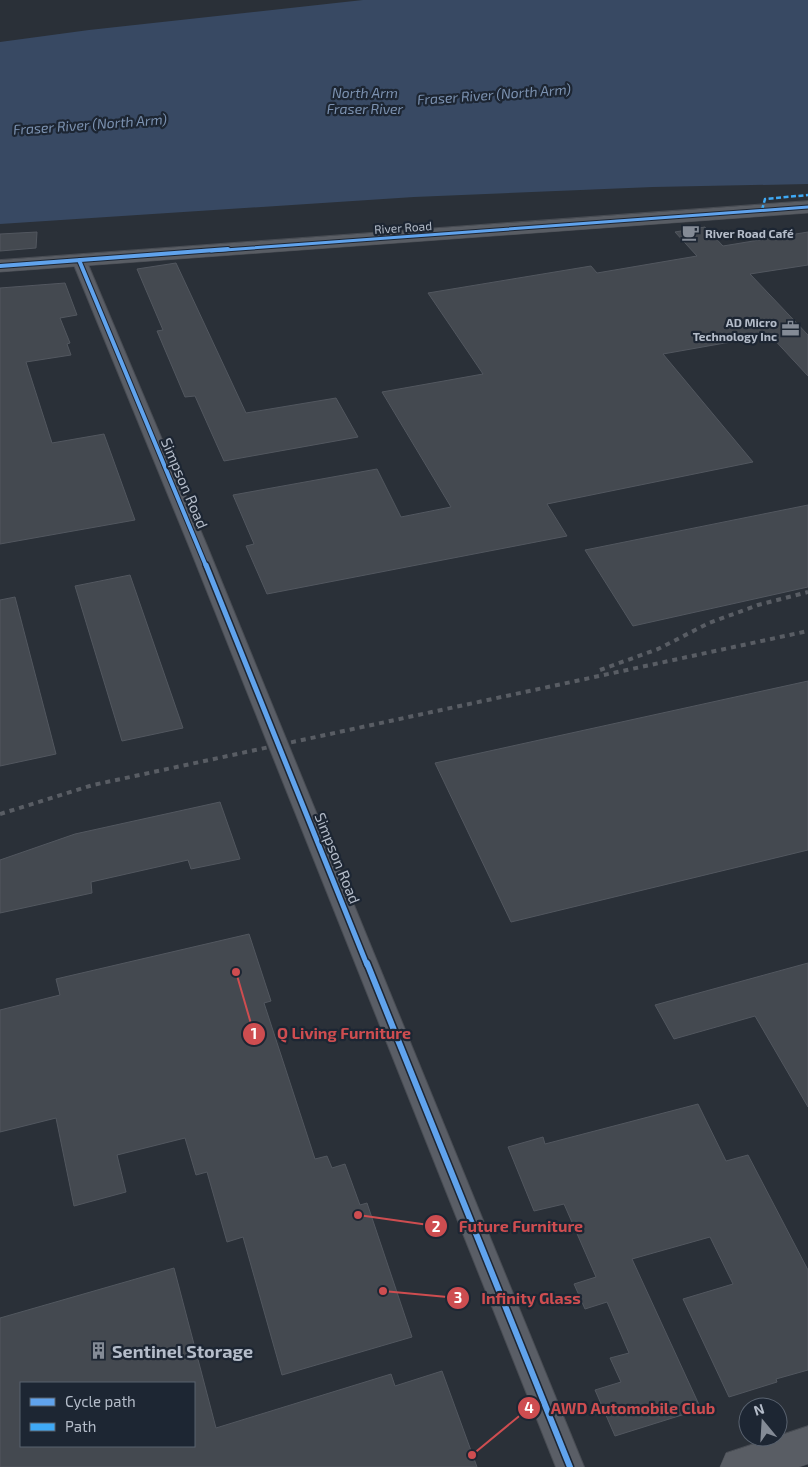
<svg xmlns="http://www.w3.org/2000/svg" width="808" height="1467" viewBox="0 0 808 1467" font-family="'Exo 2',sans-serif">
<style>
.water{fill:#384963}
.building{fill:#444950;stroke:#52575f;fill-rule:evenodd}
.lines{fill:none;stroke-linecap:round;stroke-linejoin:round}
.street-casing{stroke:#484c53;stroke-width:2}
.secondary-casing{stroke:#484c53;stroke-width:1}
.street{fill:#5a5e66;fill-rule:evenodd}
.secondary{fill:#595d64;fill-rule:evenodd}
.rail{stroke:#595d64;stroke-width:4;stroke-dasharray:5 5;stroke-linecap:butt}
.quiet{stroke:#3fa9f5;stroke-width:2.5;stroke-dasharray:5 2.5;stroke-linecap:butt}
.cycleway-far3-casing{stroke:#1d2633;stroke-width:5}
.cycleway-far2-casing{stroke:#1d2633;stroke-width:6}
.cycleway-far1-casing{stroke:#1d2633;stroke-width:8}
.cycleway-casing{stroke:#1d2633;stroke-width:9}
.cycleway-far3{stroke:#60a3ed;stroke-width:3}
.cycleway-far2{stroke:#60a3ed;stroke-width:4}
.cycleway-far1{stroke:#60a3ed;stroke-width:5}
.cycleway{stroke:#60a3ed;stroke-width:6}
.labels{text-anchor:middle;dominant-baseline:central;stroke-width:4.5;stroke-linejoin:round;paint-order:stroke}
.far-street-label{font-size:12px;fill:#b4bcc9;stroke:#1d2633}
.far-poi-label{font-size:12px;font-weight:bold;fill:#b4bcc9;stroke:#1d2633;text-anchor:start}
.far-water-label{font-size:14px;font-style:italic;fill:#7c92b1;stroke:#1d2633}
.street-label{font-size:15px;fill:#b4bcc9;stroke:#1d2633}
.near-poi-label{font-size:18px;font-weight:bold;fill:#b4bcc9;stroke:#1d2633;text-anchor:start}
.leader{fill:none;stroke:#ce4d50;stroke-width:2}
.callout-dot{fill:#ce4d50;stroke:#1d2633;stroke-width:2}
.mark-label{font-size:15px;text-anchor:middle;font-weight:bold;fill:#fff}
.callout-label{font-size:16px;text-anchor:middle;font-weight:bold;fill:#ce4d50;stroke:#1d2633;stroke-width:4.5;stroke-linejoin:round;paint-order:stroke}
</style>
<rect width="100%" height="100%" fill="#2a3038"/>
<path class="water" d="M363 0H808V184L653 187 414 197 0 224V42L89 30Z"/>
<path class="building" d="M705 227 723 246 808 232V265L750 274 808 335V376L770 335 663 354 753 462 547 504 567 536 267 594 246 546 254 544 233 495 377 469 401 517 451 507 382 392 483 374 428 293 591 266 597 273 697 256 675 232Z
M37 232 36 248 0 251V234Z
M176 263 246 413 336 398 358 437 224 461 195 396 185 397 157 331 163 330 137 269Z
M65 283 77 315 60 318 70 343 67 344 71 355 26 362 52 443 104 434 135 520 0 544V288Z
M808 505V587L633 626 585 550Z
M130 575 183 728 122 741 75 586Z
M15 597 56 754 0 766V600Z
M808 681V850L511 922 435 763Z
M220 802 240 859 191 869 188 860 91 882 92 893 0 913V860L75 834Z
M249 934 271 1001 264 1003 315 1159 327 1156 332 1168 345 1164 360 1205 367 1203 412 1337 282 1375 243 1237 227 1242 207 1172 196 1175 185 1138 117 1155 126 1192 74 1206 56 1118 0 1132V1010L60 995 56 979Z
M808 963V1107L755 1016 674 1039 655 1005Z
M698 1104 726 1161 748 1155 808 1270V1370L776 1379 777 1382 729 1397 683 1299 733 1284 710 1237 632 1259 701 1409 615 1436 595 1390 621 1382 610 1358 629 1353 607 1302 585 1309 574 1284 596 1277 564 1204 534 1211 508 1147 543 1137 545 1144Z
M174 1268 216 1428 391 1374 395 1386 442 1371 477 1467H0V1318ZM21 1383H194V1446H21Z"/>
<g class="lines">
<defs>
<path id="street" d="M79 256 84 257 86 260 207 546 584 1467H556L189 546 72 260 74 257Z"/>
<path id="secondary" d="M808 201V213L0 272V260Z
M808 1426V1464L799 1467H720L726 1453Z"/>
</defs>
<use href="#street" class="street-casing"/>
<use href="#secondary" class="secondary-casing"/>
<use href="#street" class="street"/>
<use href="#secondary" class="secondary"/>
<path class="rail" d="M600 670 658 649 709 623 758 605 808 592
M0 814 93 785 808 631"/>
<path class="quiet" d="M762 210 765 199 808 195"/>
<defs>
<path id="cycleway-far3" d="M211 251 808 207"/>
<path id="cycleway-far2" d="M79 260 206 566
M0 266 228 249"/>
<path id="cycleway-far1" d="M206 565 367 965"/>
<path id="cycleway" d="M367 963 570 1467"/>
</defs>
<use href="#cycleway-far3" class="cycleway-far3-casing"/>
<use href="#cycleway-far2" class="cycleway-far2-casing"/>
<use href="#cycleway-far1" class="cycleway-far1-casing"/>
<use href="#cycleway" class="cycleway-casing"/>
<use href="#cycleway-far3" class="cycleway-far3"/>
<use href="#cycleway-far2" class="cycleway-far2"/>
<use href="#cycleway-far1" class="cycleway-far1"/>
<use href="#cycleway" class="cycleway"/>
</g>
<defs>
<symbol id="cafe-bare" viewBox="-9 -9 18 18"><path d="M-5.5-4.5H6V0H3Q3 3.5 0 3.5H-2.5Q-5.5 3.5-5.5 0ZM3-3.2v2h1.7v-2ZM-6 4.5H4V6H-6Z" fill="#848b96" stroke="#1d2633" stroke-width="2.5" paint-order="stroke"/></symbol>
<symbol id="office-bare" viewBox="-9 -9 18 18"><path d="M-6-3h4V-5.5h4V-3h4V5H-6ZM-1-4.5V-3h2v-1.5ZM-6 0V1H6V0Z" fill="#848b96" stroke="#1d2633" stroke-width="2.5" paint-order="stroke"/></symbol>
<symbol id="building-bare" viewBox="-9 -9 18 18"><path d="M-4-6H4V6H1V3H-1V6H-4ZM-2.5-4.3h1.7v1.8h-1.7ZM.8-4.3h1.7v1.8H.8ZM-2.5-1h1.7V.8h-1.7ZM.8-1h1.7V.8H.8Z" fill="#848b96" stroke="#1d2633" stroke-width="2.5" paint-order="stroke"/></symbol>
</defs>
<g fill-rule="evenodd">
<use href="#cafe-bare" x="678" y="220" width="25" height="25"/>
<use href="#office-bare" x="778" y="316" width="25" height="25"/>
<use href="#building-bare" x="86" y="1338" width="25" height="25"/>
</g>
<g class="labels">
<g class="far-street-label">
<text transform="translate(403 227) rotate(-4)">River Road</text>
</g>
<g class="far-poi-label">
<text x="705" y="233">River Road Café</text>
<text x="777" y="322" text-anchor="end">AD Micro<tspan x="777" dy="14">Technology Inc</tspan></text>
</g>
<g class="far-water-label">
<text x="365" y="92">North Arm<tspan x="365" dy="16">Fraser River</tspan></text>
<text transform="translate(494 94) rotate(-4)">Fraser River (North Arm)</text>
<text transform="translate(90 124) rotate(-4)">Fraser River (North Arm)</text>
</g>
<g class="street-label">
<text transform="translate(185 483) rotate(67)">Simpson Road</text>
<text transform="translate(338 858) rotate(68)">Simpson Road</text>
</g>
<g class="near-poi-label">
<text x="112" y="1351">Sentinel Storage</text>
</g>
</g>
<path class="leader" d="M236 972L254 1034M358 1215L436 1226M383 1291L458 1298M472 1455L529 1408"/>
<g class="callout-dot">
<circle cx="236" cy="972" r="5"/>
<circle cx="358" cy="1215" r="5"/>
<circle cx="383" cy="1291" r="5"/>
<circle cx="472" cy="1455" r="5"/>
<circle cx="254" cy="1034" r="12"/>
<circle cx="436" cy="1226" r="12"/>
<circle cx="458" cy="1298" r="12"/>
<circle cx="529" cy="1408" r="12"/>
</g>
<g class="mark-label">
<text x="254" y="1039">1</text>
<text x="436" y="1232">2</text>
<text x="458" y="1303">3</text>
<text x="529" y="1413">4</text>
</g>
<g class="callout-label">
<text x="344" y="1039">Q Living Furniture</text>
<text x="521" y="1232">Future Furniture</text>
<text x="531" y="1304">Infinity Glass</text>
<text x="633" y="1414">AWD Automobile Club</text>
</g>
<rect x="20" y="1382" width="175" height="65" fill="#1d2633" stroke="#59626f"/>
<rect x="30" y="1398" width="25" height="8" fill="#60a3ed" stroke="#59626f"/>
<text x="65" y="1407" font-size="15" fill="#b4bcc9">Cycle path</text>
<rect x="30" y="1423" width="25" height="8" fill="#3fa9f5" stroke="#59626f"/>
<text x="65" y="1432" font-size="15" fill="#b4bcc9">Path</text>
<g transform="translate(763 1422) rotate(342)"><circle r="24" fill="#1d2633" stroke="#59626f"/>
<path d="M0-4L9 19L0 12L-9 19Z" fill="#848b96"/>
<text y="-8" font-size="14" font-weight="bold" text-anchor="middle" fill="#b4bcc9">N</text>
</g>
</svg>
